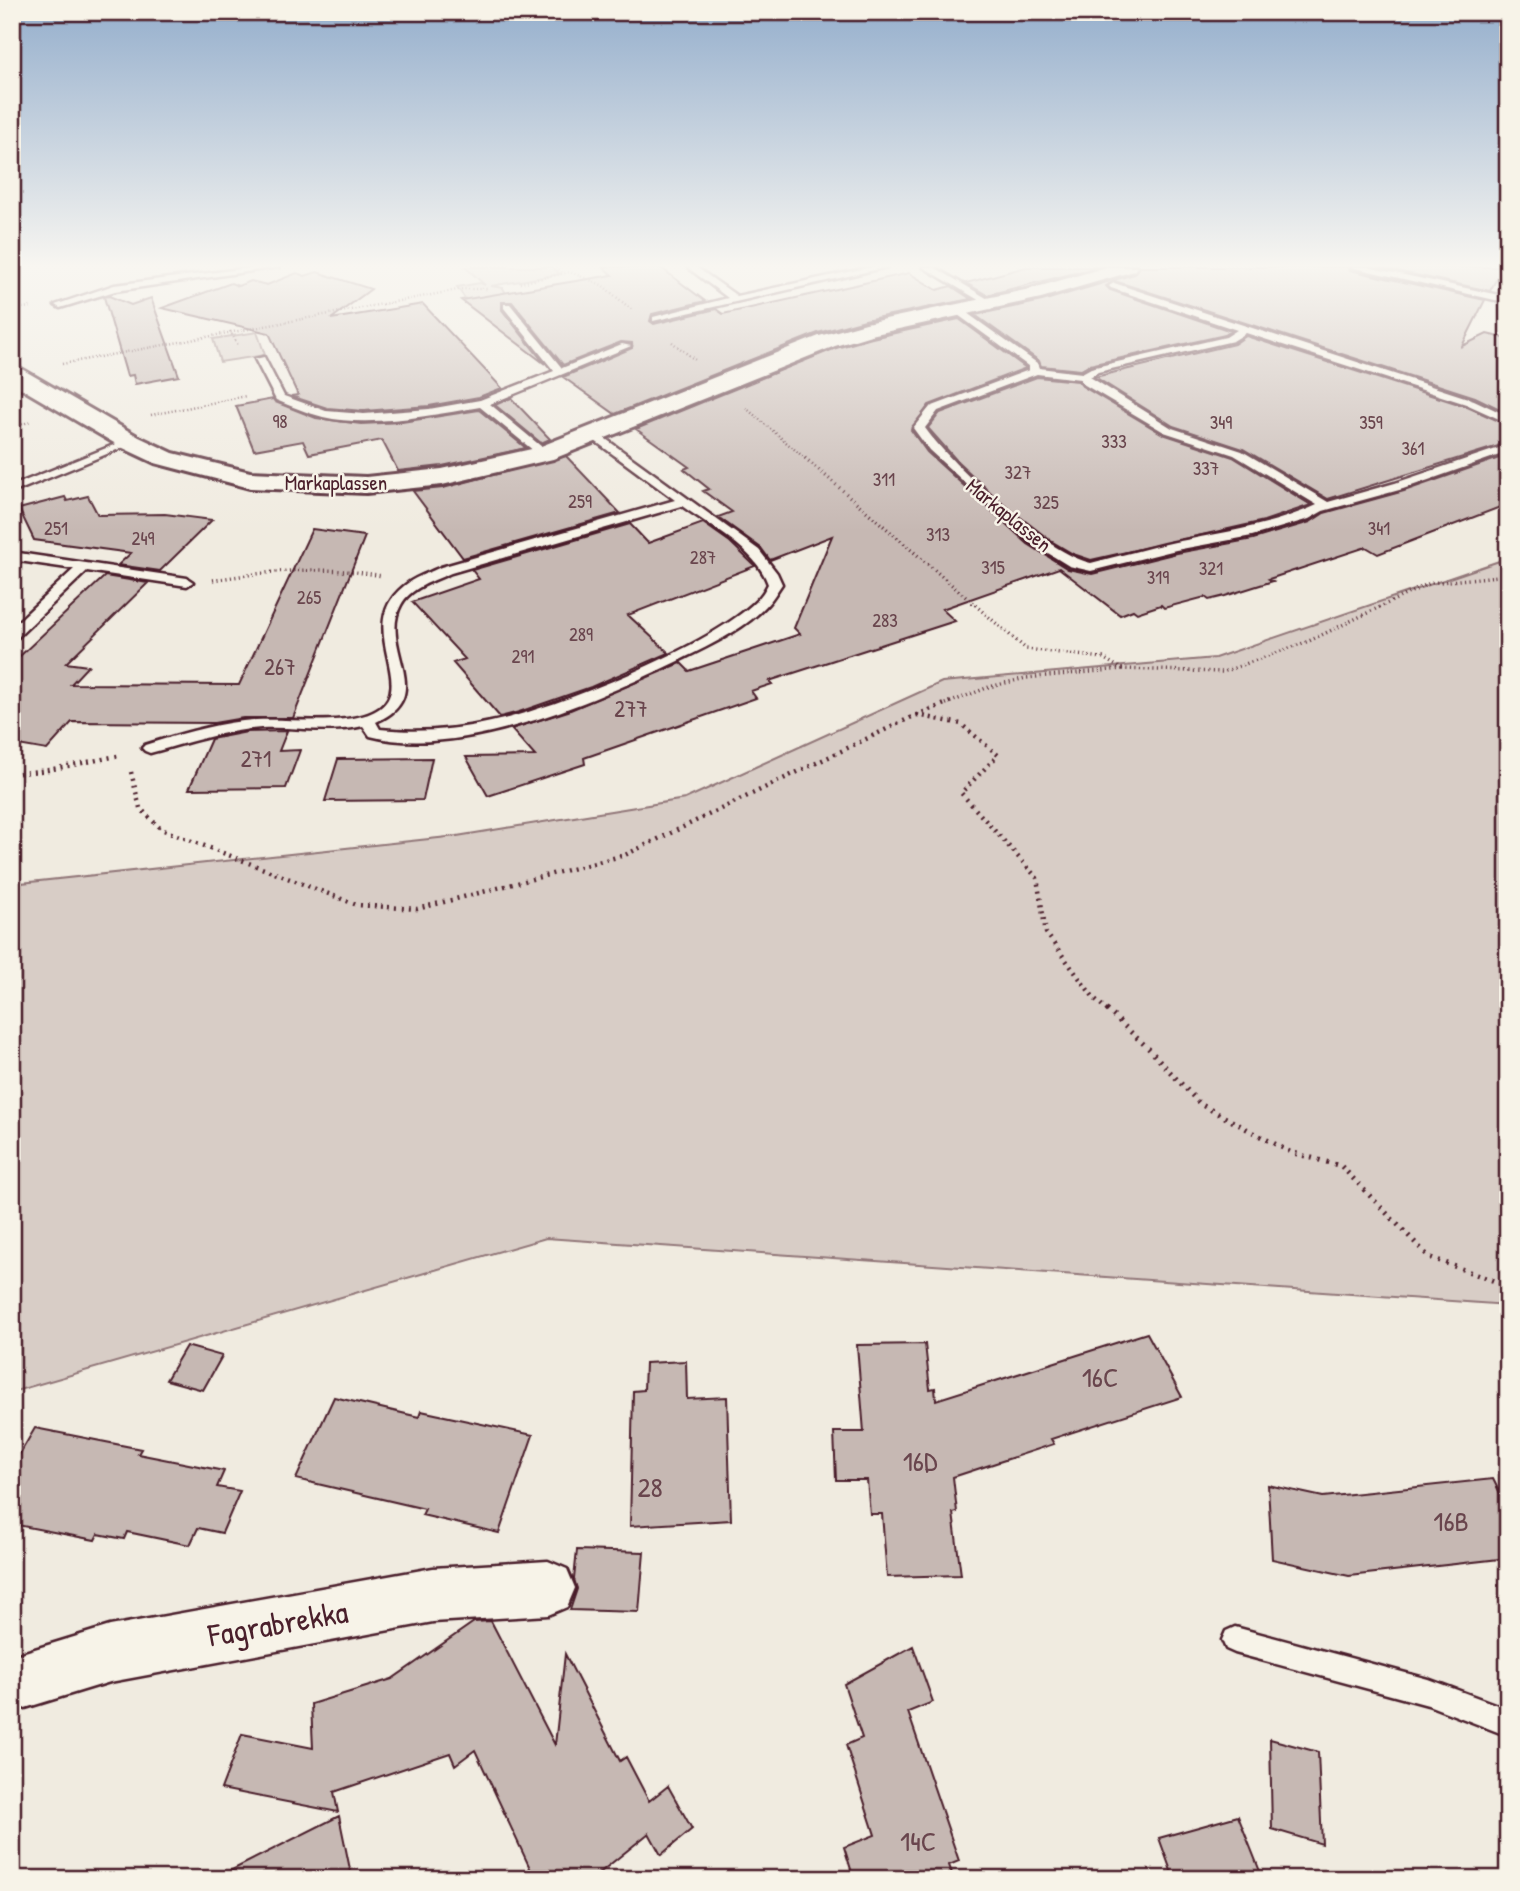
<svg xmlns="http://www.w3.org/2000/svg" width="1520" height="1891" viewBox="0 0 1520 1891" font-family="'Patrick Hand',sans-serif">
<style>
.green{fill:#d8cdc6;stroke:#917678;stroke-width:2}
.building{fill:#c6b8b3;stroke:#4a1f2b;stroke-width:2}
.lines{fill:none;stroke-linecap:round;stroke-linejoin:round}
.service-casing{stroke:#4a1f2b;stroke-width:5}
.minor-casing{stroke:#4a1f2b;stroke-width:5}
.tertiary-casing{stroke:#4a1f2b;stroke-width:6}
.path-far3{stroke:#4a1f2b;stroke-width:2.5;stroke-dasharray:1 2.5;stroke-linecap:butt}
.path-far2{stroke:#4a1f2b;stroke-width:3.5;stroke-dasharray:1 3.5;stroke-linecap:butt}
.path-far1{stroke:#4a1f2b;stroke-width:4.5;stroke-dasharray:2 5;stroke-linecap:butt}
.path{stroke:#4a1f2b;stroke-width:5;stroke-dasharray:2 6;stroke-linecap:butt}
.service{fill:#f7f3e8;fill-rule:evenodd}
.minor{fill:#f7f3e8;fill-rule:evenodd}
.tertiary{fill:#f7f3e8;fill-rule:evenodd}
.labels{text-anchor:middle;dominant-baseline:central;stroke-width:5;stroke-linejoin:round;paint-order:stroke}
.far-number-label{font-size:19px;fill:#69454d}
.far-street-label{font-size:21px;fill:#4a1f2b;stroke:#f7f3e8}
.number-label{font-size:23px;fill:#69454d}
.near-number-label{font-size:28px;fill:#69454d}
.near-street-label{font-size:32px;fill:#4a1f2b;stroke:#f7f3e8}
</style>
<rect width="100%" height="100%" fill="#f0ebe0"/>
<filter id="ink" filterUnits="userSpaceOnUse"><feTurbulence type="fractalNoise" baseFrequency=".0143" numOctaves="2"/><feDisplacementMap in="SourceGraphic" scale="14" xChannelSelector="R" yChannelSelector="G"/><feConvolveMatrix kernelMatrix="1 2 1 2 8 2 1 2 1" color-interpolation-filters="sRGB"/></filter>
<g filter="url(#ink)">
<path class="green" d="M465 267H552L560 274 491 286 503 288 510 301 471 307 457 287 480 283 485 285Z
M257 332 265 355 220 362 213 339Z
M1508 558V1305L546 1238 12 1392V884L457 836 685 799 942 682 1215 658Z"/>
<path class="building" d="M603 267H660L705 301 652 314 650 321 654 324 716 309 723 314 909 273 937 290 951 286 971 299 865 320 818 333 615 414 563 377 632 348V343L621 342 563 365 512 302H502V310L545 364 461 300 612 275Z
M1026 267H1099L987 295 966 283Z
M1140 267H1348L1350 270 1485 300 1462 346 1487 334 1508 339V413L1475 397 1115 281 1106 286 1110 290 1231 331 1225 335 1090 365 1081 370 1041 366 1039 361 975 315 1042 301 1135 274Z
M1378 267H1503L1490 291Z
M317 272 371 289 331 319 423 304 502 388 479 397 429 406 364 411 327 408 291 396 298 395 269 333 162 308 231 283 238 286 251 281 267 285 297 273 305 276Z
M109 296 131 305 151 298 179 376 135 384 133 375 127 376 104 297Z
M959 319 1026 368 929 405 911 430 927 452 1028 544 1068 569 1092 574 1177 553 1253 539 1310 522 1324 513 1404 491 1508 455V504L1378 554 1366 547 1269 579 1273 581 1225 596 1209 600 1205 597 1164 608 1161 605 1137 613 1133 610 1120 615 1059 568 942 609 955 621 769 681 772 684 751 691 756 698 584 758 585 764 488 796 466 757 535 756 511 729 568 711 681 663 689 671 800 634 794 628 832 536 770 560 761 548 718 517 732 512 703 491 709 489 684 469 689 467 636 429 836 348 872 338Z
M1246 336 1465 406 1508 425V443L1328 499 1243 449 1173 426 1095 377 1234 344Z
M1037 377 1078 381 1082 386 1163 434 1233 457 1311 505 1264 521 1091 560 1073 554 1051 541 1003 504 958 462 928 428 940 413Z
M511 398 550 439 541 443 495 405Z
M273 399 275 402 316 418 361 424 402 422 479 410 526 448 442 466 398 471 382 440 309 454 303 441 254 450 236 406Z
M566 456 620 513 463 558 413 491 443 488Z
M88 496 98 515 165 514 212 520 160 571 118 565 131 553 34 540 19 509 65 497 67 501Z
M703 523 730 542 755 566 628 615 669 653 591 687 519 712 500 717 453 663 465 659 412 602 479 579 472 570 630 524 648 543Z
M312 529 365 536 293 718H243L214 723 72 722 47 750 12 744V655L20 656 105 576 148 583 66 663 88 666 71 684 239 685Z
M287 731 279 751 300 750 286 788 189 789 211 739 247 732Z
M432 758 423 800 325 801 338 759Z
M1147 1333 1182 1397 1051 1439 1054 1444 953 1477 957 1512 953 1513 961 1575 887 1577 882 1514H870L867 1480H836L834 1432H864L857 1345 925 1344 930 1389 935 1388 936 1400Z
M186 1346 222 1356 203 1390 166 1380Z
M686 1361 687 1399 727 1397 731 1520 630 1526 633 1391 644 1390 645 1363Z
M334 1397 419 1417 421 1411 533 1435 499 1533 422 1515 425 1509 296 1479Z
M35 1428 141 1449 138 1454 224 1471 217 1487 240 1491 222 1533 198 1528 190 1545 127 1532 124 1539 98 1534 95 1540 12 1524V1467Z
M1493 1479 1508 1509V1558L1349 1576 1272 1559 1268 1485 1323 1497Z
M577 1550 644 1552 639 1612 570 1610 577 1589 574 1579Z
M491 1621 555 1745 565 1654 620 1761 626 1757 649 1801 668 1786 692 1829 661 1855 649 1833 592 1879H535L475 1750 455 1765 450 1753 334 1792 338 1812 221 1789 242 1734 313 1748 311 1704 392 1679 474 1622Z
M913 1646 933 1702 908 1712 959 1861 949 1865 954 1879H854L844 1847 875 1835 846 1745 862 1738 844 1684Z
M1270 1739 1318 1752 1322 1844 1272 1829Z
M339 1816 352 1879H214Z
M1238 1816 1263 1879H1174L1159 1838Z"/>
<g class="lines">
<defs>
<path id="service" d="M256 267H279L115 291 60 308 55 305 114 285Z
M687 267H696L737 296 871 267H887L653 321V317L728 298Z
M923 267H934L995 303 987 305Z
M1351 267H1367L1508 297V303Z
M1114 283 1474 400 1508 416V423L1466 404 1246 333 1233 341 1098 372 1090 377 1172 428 1242 451 1328 502 1395 483 1508 445V452L1403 489 1323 511 1309 519 1252 536 1176 550 1091 571 1069 566 1030 542 929 450 913 428 930 407 1029 370 1028 366 954 312V308H960L1037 363 1039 368 1082 373 1091 368 1226 337 1237 330 1111 288 1109 286ZM1037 374 1080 379 1083 384 1164 432 1234 455 1317 505C1271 526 1224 532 1175 542 1147 548 1119 556 1091 563 1046 553 952 466 925 428L938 411Z
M504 304H510L562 368 622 344 631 346 490 404 548 452V456H540L480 407C433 415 370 428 323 417 307 413 291 406 276 400L255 359 264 357 284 396 326 411 364 414 429 409 480 400 554 371 504 308Z
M591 434H599L759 550 777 573 782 584C777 591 772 600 766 606 743 631 706 647 676 662 595 701 460 760 370 736L363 726C331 734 294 726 261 728 222 731 187 743 150 753L145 751 142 748 145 745C177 735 210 725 243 721 281 716 351 729 380 708 416 681 351 623 408 583 417 576 431 572 441 567L675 500 591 438ZM682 506C711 527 756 549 768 584 765 590 761 596 756 601 709 647 557 708 491 722 455 730 417 733 380 729L376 722C438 695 378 647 401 605 410 588 433 581 451 573Z
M126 440 136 442 12 493V486Z
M12 552 187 578 193 582 187 586 87 571 17 638 12 639V627L74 569 12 560Z
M1235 1627 1428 1679 1508 1709V1736L1428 1705 1235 1653 1226 1649 1222 1640 1226 1631Z"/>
<path id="minor" d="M548 1561 567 1569 575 1588 567 1607 548 1615 433 1622 110 1682 12 1712V1656L110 1626 433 1568Z"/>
<path id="tertiary" d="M1107 267H1137L1134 271 1041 298 871 335 835 346 553 459 442 485 366 493 250 488 155 463 121 447 12 383V366L20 368 139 437 173 453 250 472 366 477 442 469 536 448 819 336 866 323 1030 289Z"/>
</defs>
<use href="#service" class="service-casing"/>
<use href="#minor" class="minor-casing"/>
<use href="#tertiary" class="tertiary-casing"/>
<path class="path-far3" d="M556 267 564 274
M520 283 570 272 602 285 632 310
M12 309 32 307
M230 331 238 345
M672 342 695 360
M62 364 463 289H487
M746 408 807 460
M151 415 246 396
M12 428 31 421"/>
<path class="path-far2" d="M805 458 1026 649 1103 658 1122 669 1223 672 1309 641 1430 583 1508 575
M213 580C270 571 325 565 382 576
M946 704 989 687 1026 678 1122 669"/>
<path class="path-far1" d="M917 715 961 724 998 755 961 793 1037 878 1046 933 1094 998 1108 1011
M131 772 140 808 161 829 357 905 417 909 625 855 916 715 950 702
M12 774 48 770 122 755"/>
<path class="path" d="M1107 1010 1149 1049 1200 1104 1290 1152 1341 1166 1429 1257 1508 1286"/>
<use href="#service" class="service"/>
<use href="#minor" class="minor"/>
<use href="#tertiary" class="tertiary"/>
</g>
</g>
<linearGradient id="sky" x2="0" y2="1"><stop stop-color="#94aecc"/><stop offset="0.5" stop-color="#f8f6f1"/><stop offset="1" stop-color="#f8f6f1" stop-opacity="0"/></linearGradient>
<rect width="1520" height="531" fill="url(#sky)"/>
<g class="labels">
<g class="far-number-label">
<text x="280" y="421">98</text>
<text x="1221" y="422">349</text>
<text x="1371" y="422">359</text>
<text x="1114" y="441">333</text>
<text x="1413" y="448">361</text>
<text x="1206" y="468">337</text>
<text x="1018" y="472">327</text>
<text x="884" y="479">311</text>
<text x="580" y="501">259</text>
<text x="1046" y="502">325</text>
<text x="56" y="528">251</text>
<text x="1379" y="528">341</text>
<text x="938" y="534">313</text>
<text x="143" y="538">249</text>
<text x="703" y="557">287</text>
<text x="993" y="567">315</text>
<text x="1211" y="568">321</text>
<text x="1158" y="577">319</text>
<text x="309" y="597">265</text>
<text x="885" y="620">283</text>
<text x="581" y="634">289</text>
<text x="523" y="656">291</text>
</g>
<g class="far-street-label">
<text x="336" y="482">Markaplassen</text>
<text transform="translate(1009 515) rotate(39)">Markaplassen</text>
</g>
<g class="number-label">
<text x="280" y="666">267</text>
<text x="631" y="708">277</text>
<text x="256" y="758">271</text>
</g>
<g class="near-number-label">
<text x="1100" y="1377">16C</text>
<text x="920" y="1461">16D</text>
<text x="650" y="1487">28</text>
<text x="1451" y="1521">16B</text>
<text x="918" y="1841">14C</text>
</g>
<g class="near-street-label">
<text transform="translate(278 1623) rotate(-10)">Fagrabrekka</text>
</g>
</g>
<rect width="1520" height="1891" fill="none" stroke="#f7f3e8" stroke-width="42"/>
<rect x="21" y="21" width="1478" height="1849" fill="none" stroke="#4a1f2b" stroke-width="2.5" filter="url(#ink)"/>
</svg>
